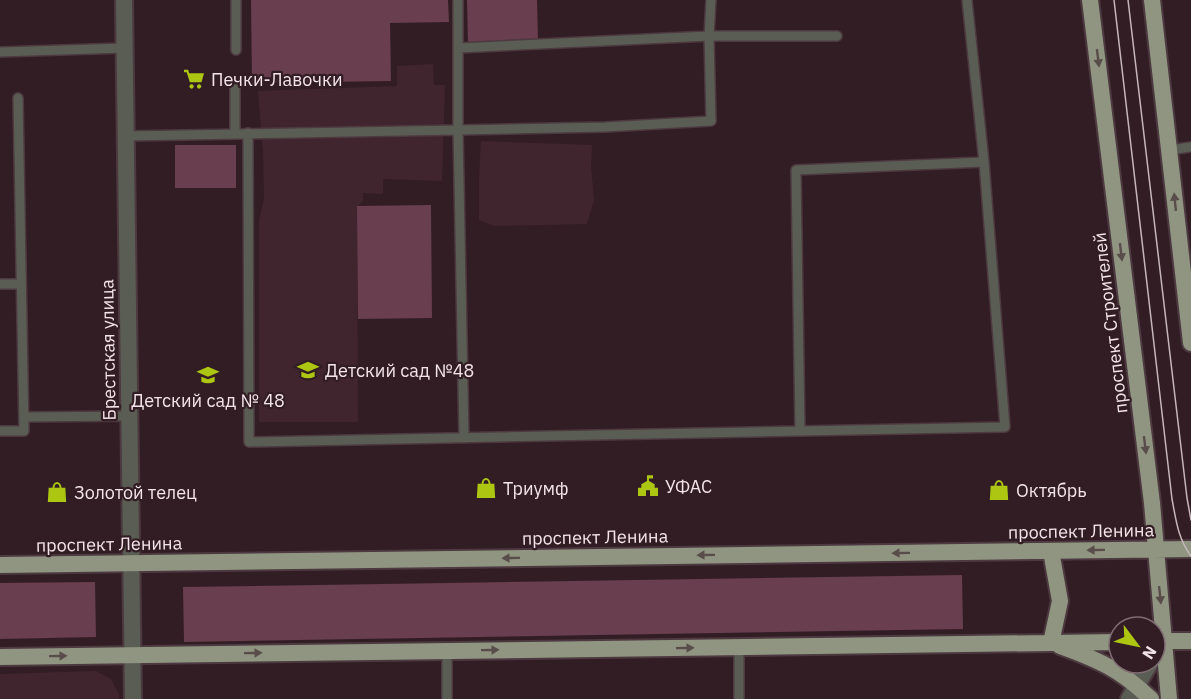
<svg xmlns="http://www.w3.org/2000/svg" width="1191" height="699" viewBox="0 0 1191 699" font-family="'IBM Plex Sans',sans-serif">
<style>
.built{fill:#40252f}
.green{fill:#693e4e}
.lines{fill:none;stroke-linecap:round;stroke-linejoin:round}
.service-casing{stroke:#4d3940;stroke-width:12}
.minor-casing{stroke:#4d3940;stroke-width:20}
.primary-casing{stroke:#4d3940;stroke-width:20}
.service{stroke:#5a5d53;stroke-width:9}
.minor{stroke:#5a5d53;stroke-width:16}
.primary{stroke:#909581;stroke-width:16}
.tram{stroke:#c6b6bb;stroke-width:1.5}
.oneway{fill:#584d4a}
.labels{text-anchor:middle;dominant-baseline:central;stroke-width:4.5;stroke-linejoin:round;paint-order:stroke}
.poi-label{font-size:18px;fill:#f3e4e9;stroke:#321d25;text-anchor:start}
.street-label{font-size:18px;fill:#f3e4e9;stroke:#321d25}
</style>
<rect width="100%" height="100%" fill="#321d25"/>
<path class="built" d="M433 64 434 85H445L442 181 383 179V194L363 193V201L357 207 358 422H259V220L264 198 263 151 258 91 397 86V66Z
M481 141 592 145 591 166 594 200 587 224 495 226 479 220V177Z
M96 671 111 679 119 694V699H0V674Z"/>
<path class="green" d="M251 0H448L449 22 390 23 391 81 252 83Z
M467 0H537L538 40 468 43Z
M175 145H236V188H175Z
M431 205 432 318 358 319 357 206Z
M962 575 963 629 184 642 183 587Z
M95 582 96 637 0 639V583Z"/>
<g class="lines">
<defs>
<path id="service" d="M458 48 709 36 711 0
M236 50V0
M0 52 124 48
M235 133V88
M248 133 249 442 1005 427 984 162 967 0
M125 136 458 130V0
M1169 150 1191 147
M0 284H21
M24 417 128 416
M0 431H24L18 98
M800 431 796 170 984 162
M464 438 458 130 605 127 711 121 709 36H837
M739 647V699
M447 699V651"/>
<path id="minor" d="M124 0 133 699
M1129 699 1150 663"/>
<path id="primary" d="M1090 0 1152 503 1169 699
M1152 0 1191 343
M1051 551 1060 601 1051 643
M0 565 1191 549
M1156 641H1191
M1060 646C1099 660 1121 670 1151 699
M0 657 1119 642"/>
</defs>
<use href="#service" class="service-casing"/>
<use href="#minor" class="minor-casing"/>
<use href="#primary" class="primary-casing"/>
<use href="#service" class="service"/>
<use href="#minor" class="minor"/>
<use href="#primary" class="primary"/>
<path class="tram" d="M1114 0 1172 499C1176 520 1178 539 1191 556
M1128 0 1187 498 1191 520"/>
</g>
<defs><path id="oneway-solid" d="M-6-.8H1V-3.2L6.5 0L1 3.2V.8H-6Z" transform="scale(1.5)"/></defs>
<g class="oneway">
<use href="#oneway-solid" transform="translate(1098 58) rotate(83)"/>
<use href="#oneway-solid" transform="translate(1175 202) rotate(-96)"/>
<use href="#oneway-solid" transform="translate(1121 252) rotate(83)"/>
<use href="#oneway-solid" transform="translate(1145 445) rotate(83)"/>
<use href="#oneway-solid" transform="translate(1096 550) rotate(179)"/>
<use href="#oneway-solid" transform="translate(901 553) rotate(179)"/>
<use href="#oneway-solid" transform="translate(706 555) rotate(179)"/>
<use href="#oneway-solid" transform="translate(511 558) rotate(179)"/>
<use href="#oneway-solid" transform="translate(1160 595) rotate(84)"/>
<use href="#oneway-solid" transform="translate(685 648) rotate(-1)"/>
<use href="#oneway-solid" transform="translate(490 650) rotate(-1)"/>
<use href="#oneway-solid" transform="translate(253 653) rotate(-1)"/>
<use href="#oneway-solid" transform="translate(58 656) rotate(-1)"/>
</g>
<defs>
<symbol id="supermarket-bare" viewBox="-9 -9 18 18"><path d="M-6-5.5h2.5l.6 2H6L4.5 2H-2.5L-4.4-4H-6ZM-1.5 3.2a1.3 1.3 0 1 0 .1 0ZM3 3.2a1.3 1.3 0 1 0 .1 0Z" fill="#acc611" stroke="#321d25" stroke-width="2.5" paint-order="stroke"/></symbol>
<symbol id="school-bare" viewBox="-9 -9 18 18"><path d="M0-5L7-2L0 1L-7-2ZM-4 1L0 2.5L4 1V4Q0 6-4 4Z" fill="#acc611" stroke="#321d25" stroke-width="2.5" paint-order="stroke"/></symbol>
<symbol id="civic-bare" viewBox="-9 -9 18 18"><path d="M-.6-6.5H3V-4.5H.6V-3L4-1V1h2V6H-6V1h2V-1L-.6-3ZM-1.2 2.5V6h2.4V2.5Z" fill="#acc611" stroke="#321d25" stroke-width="2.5" paint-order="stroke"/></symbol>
<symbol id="shop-bare" viewBox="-9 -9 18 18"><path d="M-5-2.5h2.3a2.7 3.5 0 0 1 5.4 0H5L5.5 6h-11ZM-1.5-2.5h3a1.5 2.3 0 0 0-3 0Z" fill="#acc611" stroke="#321d25" stroke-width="2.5" paint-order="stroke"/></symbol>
</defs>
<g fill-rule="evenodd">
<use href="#supermarket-bare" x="179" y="64" width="30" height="30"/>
<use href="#school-bare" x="293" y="355" width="30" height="30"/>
<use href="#school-bare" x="193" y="360" width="30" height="30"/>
<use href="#civic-bare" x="633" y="471" width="30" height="30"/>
<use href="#shop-bare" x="471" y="473" width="30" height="30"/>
<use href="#shop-bare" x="984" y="475" width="30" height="30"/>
<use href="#shop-bare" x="42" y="477" width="30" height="30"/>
</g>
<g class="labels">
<g class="poi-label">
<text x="211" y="79">Печки-Лавочки</text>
<text x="325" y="370">Детский сад №48</text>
<text x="208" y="400" text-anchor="middle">Детский сад № 48</text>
<text x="665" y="486">УФАС</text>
<text x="503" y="488">Триумф</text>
<text x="1016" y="490">Октябрь</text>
<text x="74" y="492">Золотой телец</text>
</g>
<g class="street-label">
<text transform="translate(1110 323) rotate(-97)">проспект Строителей</text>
<text transform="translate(108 350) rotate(-91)">Брестская улица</text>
<text transform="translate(1081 531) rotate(-1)">проспект Ленина</text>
<text transform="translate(595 537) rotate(-1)">проспект Ленина</text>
<text transform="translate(109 544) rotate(-1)">проспект Ленина</text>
</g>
</g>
<g transform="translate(1137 645) rotate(122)"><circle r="28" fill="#321d25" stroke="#7f6d73" stroke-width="1.5"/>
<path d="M0-4.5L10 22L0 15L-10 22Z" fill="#acc611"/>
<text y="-9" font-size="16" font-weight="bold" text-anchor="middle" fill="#f3e4e9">N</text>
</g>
</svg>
